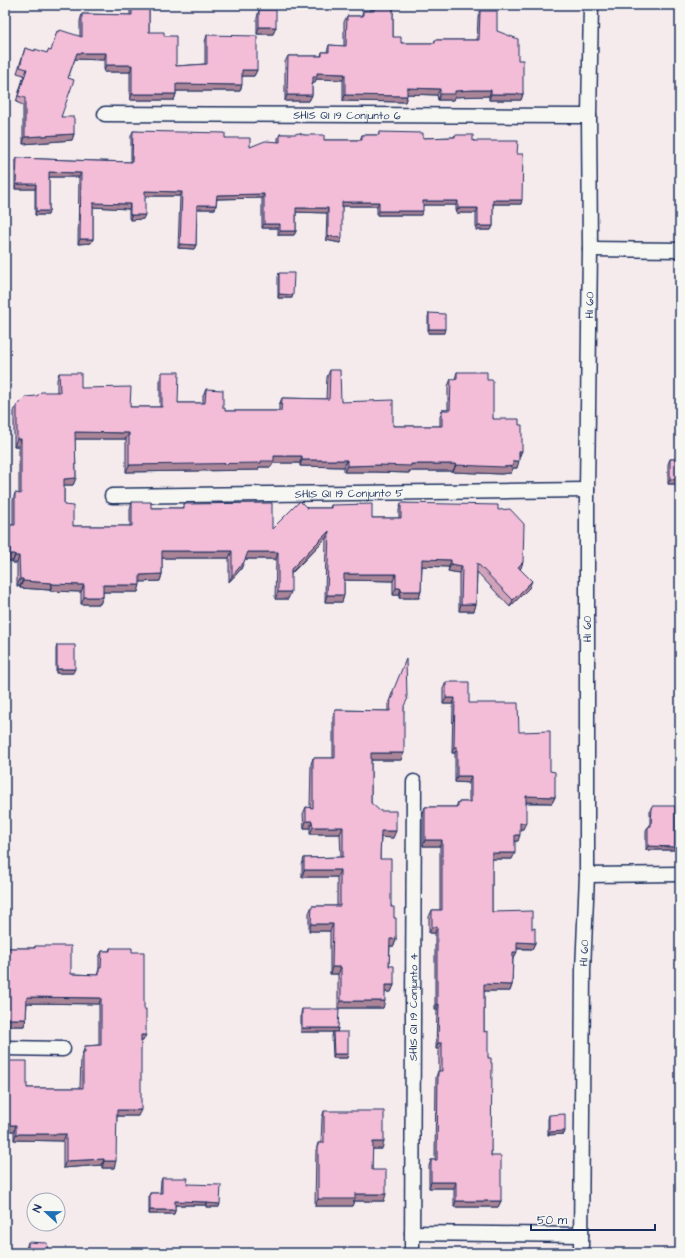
<svg xmlns="http://www.w3.org/2000/svg" width="685" height="1258" viewBox="0 0 685 1258" font-family="'Architects Daughter',sans-serif">
<style>
.lines{fill:none;stroke-linecap:round;stroke-linejoin:round}
.street-casing{stroke:#1b2f5e;stroke-width:17}
.street{stroke:#f6f6f2;stroke-width:14}
.wall{fill:#d1a3ba;stroke:#1b2f5e}
.shaded-wall{fill:#aa8497;stroke:#1b2f5e}
.building{fill:#f3bdd8;stroke:#1b2f5e}
.labels{text-anchor:middle;dominant-baseline:central;stroke-width:3.5;stroke-linejoin:round;paint-order:stroke}
.street-label{font-size:11px;fill:#1b2f5e;stroke:#f6f6f2}
</style>
<rect width="100%" height="100%" fill="#f5ebed"/>
<filter id="ink" filterUnits="userSpaceOnUse"><feTurbulence type="fractalNoise" baseFrequency=".025" numOctaves="2"/><feDisplacementMap in="SourceGraphic" scale="8" xChannelSelector="R" yChannelSelector="G"/><feConvolveMatrix kernelMatrix="1 2 1 2 8 2 1 2 1" color-interpolation-filters="sRGB"/></filter>
<g filter="url(#ink)">
<g class="lines">
<defs>
<g id="street">
<path id="s1" d="M105 114 589 116"/>
<path d="M590 249 680 250"/>
<path id="s2" d="M112 496 587 490"/>
<path d="M587 875 680 874"/>
<path d="M5 1048 63 1049"/>
<path d="M412 1233 581 1235"/>
<path id="s3" d="M412 1253 414 782"/>
<path id="s4" d="M581 1253 583 970 587 875V490L590 249 589 116 591 5"/>
</g>
</defs>
<use href="#street" class="street-casing"/>
<use href="#street" class="street"/>
</g>
<path class="wall" d="M131 5H149V32L164 36 176 66 205 64V42L207 35 257 70 254 76H242L240 91H176V94L174 100H130V72H104V60L75 59 68 78 61 117 74 134 72 140 23 144V105L16 102 24 75 17 73 25 48 34 51 47 53 80 36V21L82 14 130 15V9Z
M371 5H393V37L401 43H434L435 40H477L478 17 480 11 497 31 518 60 523 94 521 100H489V96H472L454 97 453 100H438L437 95 407 94 405 102 343 101V80L316 79 315 83H313L312 87V95L309 101H285V62L288 56H321L322 52H327L329 45 344 46V22L347 16H361L363 11H371Z
M259 10 276 27 273 34H257V18Z
M133 131 225 138 250 147 278 142V138L280 134 304 135 324 140H360L362 135H379V132L423 138 454 137 455 135 517 154 521 204H493V226L491 230H476V213H456V205H423L421 215H377V206H342L340 243 326 240 327 213 296 212V231L294 235H278V228H262V198L217 199 216 205 215 209H197L196 245 194 249 178 248 180 196H145L143 219 130 220 129 218V209L93 207V239L91 243 78 244 79 177H49V211L48 215H35V189H15V162L17 158 96 161 131 162V136Z
M279 273 292 298H278V277Z
M429 313 444 333H428V317Z
M330 370 341 402 393 426H440V417L442 410H448V386L451 379H455L457 372 487 380 493 419 519 458 517 468H513L511 473 501 474 453 472V471H409V473L376 472H344V467L300 466V463H273L271 467H259L258 470 126 472V439H75L76 478 73 485H64V505L73 526H130V509L132 502 151 508H183L184 504 272 529 307 508H330L331 505 372 518H399V510L401 503 498 510 521 568 520 569 529 588 510 607 477 572 476 604 474 611H459V573L448 571 449 567 422 566 421 591 419 598H399V595H393V581L344 580V595L342 602H325L326 538 291 574 288 599H275L276 559H245L241 569 229 582V558H162V574L160 581 140 582 138 592H103V597L100 604H81V592L50 591V590L20 588V586H17V563H12L13 561H7V532L10 525H13V500L15 493 19 494V446H14V411L17 405 37 396 57 392V380L59 373 81 388 130 407H160V379L162 372 178 403H203V396L206 389 225 411H279V405L282 398 326 399 327 377Z
M670 459H680V484H668V464Z
M57 645 73 673H56V649Z
M446 682 469 703 519 732 550 771 555 797 552 803H526L523 829H520L518 841H515L512 859H492V912L532 929 535 943 532 949H517L514 958H513L512 985 510 991H484V1032L488 1058 491 1156 501 1201 498 1207H454V1188H429V1166L431 1160H435L436 1077 438 1071H439V1049H436L437 1010H435V933H429V917L432 910H440V846H423V813L425 807H456L458 802H469V783L455 782V753H452L453 704H443V689Z
M393 691 404 707 401 760H371V803L393 838 381 837 380 859 394 918 396 939 394 946H390L389 966 394 985 391 992H385L383 1008H338V974H330V931H309V913L312 906H337V877H302V865L304 858 341 857 340 834H310V828H304L303 814 306 807 310 808 311 764 313 758H333V717L335 710 388 711V704Z
M652 806 675 847 674 850H646V830L648 827 650 826V810Z
M35 946 71 974 97 975 99 969V957L102 951H109L110 948 132 952 143 1041H141L138 1116H117L114 1168H102V1165L63 1168V1141L14 1140V1131H5V1061L27 1088H80L81 1058 85 1046 99 1045V1004L27 1003 26 1019 24 1026H5V948H34Z
M302 1009 338 1028 337 1032H301V1013Z
M333 1032 348 1054 347 1058H333L332 1036Z
M324 1111 382 1149H372V1170L384 1201H354L352 1206H315L316 1150 318 1143H321L322 1118Z
M549 1115 565 1131 564 1134 548 1135V1119Z
M162 1178 187 1184 219 1207H206V1205H175V1210L174 1214H149V1196L150 1193H160L161 1181Z
M28 1242 48 1253H26V1249Z"/>
<path class="shaded-wall" d="M259 27H276L273 34H257Z
M77 53H106L104 60 74 59Z
M106 65H132L130 72H104Z
M242 70H257L254 76H240Z
M317 73 345 74 343 80 316 79 315 83H313L311 88H310L313 77Z
M176 84 242 85 240 91H174Z
M407 88 440 89 437 95 405 94Z
M474 90H491L489 96 454 97 453 100H438L440 94 455 91Z
M132 94H176L174 100H130Z
M491 94H523L521 100H489Z
M287 95H312L309 101H285Z
M345 95 407 96 405 102 343 101Z
M74 134 72 140 23 144 25 137Z
M49 172 81 173 79 177H48Z
M16 184H36L35 189H15Z
M145 191 182 192 180 196H143Z
M264 194 262 198 215 199 217 195Z
M493 200H522L521 204H491Z
M423 201H458L456 205H421Z
M342 202H379L377 206H340Z
M93 203 130 204 129 209 91 207Z
M197 205H216L215 209H196Z
M296 208H328L327 213 294 212Z
M458 208H478L476 213H456Z
M36 211H49L48 215H35Z
M379 211H423L421 215H377Z
M131 215H145L143 219 130 220Z
M264 224H280L278 228H262Z
M478 226H493L491 230H476Z
M280 231H296L294 235H278Z
M328 236 342 238 340 243 326 240Z
M80 239H93L91 243 78 244Z
M180 244 196 245 194 249 178 248Z
M279 294 293 295 292 298H278Z
M429 329H445L444 333H428Z
M75 432 129 433 126 439H73Z
M17 439H21L19 446H14Z
M519 451H522L519 458Z
M274 456H302L300 463H273L271 467H259L258 470 126 472 129 465 261 461Z
M302 460H347L344 467 300 466Z
M513 461H519L517 468H513L511 473 501 474 453 472 456 465Z
M411 464H456L453 471H409V473L376 472H344L347 466Z
M76 478 73 485H61L64 479Z
M670 479H680V484H668Z
M329 531 326 538 288 576 291 569Z
M162 551H232L229 558H160Z
M248 552H278L276 559H245L241 569 229 582 232 576Z
M10 554H15L13 561H7Z
M15 556H19L17 563H12Z
M422 559 451 560 449 567 419 566Z
M523 562 521 568 515 574 518 567Z
M451 564 462 566 459 573 448 571Z
M162 574 160 581 138 582 140 575Z
M344 574H396L393 581 342 580Z
M20 579H23L20 586H17Z
M23 581 52 583 50 590 20 588Z
M532 581 529 588 510 607 513 600Z
M52 584 84 585 81 592 50 591Z
M103 585H140L138 592H101Z
M396 588H401L399 595H393Z
M401 591H421L419 598H399Z
M278 592H291L288 599H275Z
M327 595H344L342 602H325Z
M84 597H103L100 604H81Z
M461 604H476L474 611H459Z
M57 669H75L73 673H56Z
M446 698H455L453 704H443Z
M454 747H457L455 753H452Z
M371 753H404L401 760H368Z
M457 776H471L469 783 455 782Z
M526 796 555 797 552 803 524 802Z
M306 821H312L310 828H304Z
M520 823H526L523 829H518Z
M313 827H343L340 834H310Z
M381 831H396L393 838 378 837Z
M515 835H520L518 841H512Z
M425 840H442L440 846H423Z
M648 846 675 847 674 850H646Z
M492 853H515L512 859H490Z
M304 870H340L337 877H302Z
M311 924H333L330 931H309Z
M432 927H437L435 933H429Z
M390 939H396L394 946H387Z
M517 942 535 943 532 949 514 948Z
M513 952H517L514 958H511Z
M332 967H341L338 974H330Z
M484 984 512 985 510 991H482Z
M385 985H394L391 992H383Z
M27 997 101 998 99 1004 25 1003Z
M341 1001H385L383 1008H338Z
M437 1004H439L437 1010H435Z
M5 1012H7L5 1018Z
M7 1019H26L24 1026H5Z
M302 1028H338L337 1032H301Z
M141 1035H146L143 1041H139Z
M438 1043H442L439 1049H436Z
M334 1054H348L347 1058H333Z
M117 1110H141L138 1116H114Z
M5 1125H16L14 1131H5Z
M565 1131 564 1134 548 1135 549 1132Z
M16 1134H66L63 1141 14 1140Z
M373 1142H384L382 1149H370Z
M104 1159 102 1165 63 1168 66 1161Z
M104 1161H116L114 1168H102Z
M431 1182H456L454 1188H429Z
M355 1194H386L384 1201H354L352 1206H315L318 1199Z
M175 1201 207 1202 206 1205H174Z
M456 1201H501L498 1207H454Z
M207 1203 220 1204 219 1207H206Z
M150 1210H175L174 1214H149Z"/>
<path class="building" d="M132 5H149V32H164V36H176V66L207 64V35L257 36V70H242V85L176 84V94H132V65H106V53H77L68 78 74 80 61 117H74V134L25 137V98L18 96 27 69 20 67 25 48 35 51V49L47 53 48 50 51 51 57 31 59 32 60 30 82 37V14L132 15Z
M374 5H393V37H401V43H435V40H479L480 11H497V31L518 39V60H523V94H491V90H474L455 91V94H440V89L407 88V96L345 95V74L317 73V77H313V82H312V95H287L288 56H322V52H329V45L346 46 347 16H363V11H374Z
M259 10H276V27H259Z
M133 131 225 133V138H250V147L265 141 280 142V134H295L299 133 304 135H324V140H362V135H379V132L423 133V138L455 137V135H473V141H518L517 154H523L522 200H493V226H478V208H458V201H423V211H379V202H342V238L328 236V208H296V231H280V224H264V194L217 195 216 205H197L196 245 180 244 182 192 145 191V215H131L130 214V204L93 203V239H80L81 173 49 172V211H36V184H16L17 158 96 161 132 162Z
M279 273H294L293 295 279 294Z
M429 313 445 314V329H429Z
M330 370H340L341 402 393 400V426H442V410H450L451 379H457V372H487V380H493V419H519V425H522V451H519V461H513V466L503 467 456 465V464H411V466L379 465 347 466V460H302V456H274V461H261V463L129 465V433L75 432 76 478 64 479V505L73 506V526H132V502H151V508H184V504L272 503V529L300 501 307 508H331V505L372 504V518H401V503L498 505V510L510 509 524 524 523 562 518 567 532 581 513 600 477 563 476 604H461L462 566 451 564V560L422 559 421 591H401V588H396V574H344V595H327L329 531 291 569V592H278V552H248L244 562 232 576V551H162V574L140 575V585H103V597H84V585L52 584V583L23 581V579H20L19 556H15V554H10V525H15V493L21 494V439H17V405L25 397 37 396 41 392H60L59 373H81V388L131 387 130 407H162V372H179L178 403H205L206 389 223 390V408H225V411H281L282 398 329 399Z
M670 459H680V479H670Z
M57 645H75V669H57Z
M406 659 407 698H408L404 706V753H371V803L380 811H396V831H381L380 859H391V907H394V918H396V939H390L389 966H394V985H385V1001H341V967H332L333 924H311L312 906H340V870H304V858L343 857V827H313L312 821H306V807L313 808V758H335V710L390 711 391 698H393V691Z
M446 682H469V703H518L519 732 550 731V771L555 772V797L526 796V823H520V835H515V853H492V912L532 911V929L535 928V943L517 942V952H513L512 985 484 984V1032L488 1031V1058H491V1063H492L491 1156H501V1201H456V1182H431V1160H437L438 1071H442V1043H438L439 1004H437V927H432V910H442V840H425V807H458V802H471V776H457V747H454L455 698H446Z
M652 806H675V847L648 846V827L651 826Z
M35 946H71V974L99 975V968H101L102 951H110V948H132V952H144V1009H146V1035H141V1110H117L116 1161H104V1159L66 1161V1134H16V1125H5V1061H27V1088H83V1052H85V1046L101 1045V998L27 997 26 1019H7V1012H5V948H35Z
M302 1009H339L338 1028H302Z
M333 1032H348V1054H334Z
M324 1111H384V1142H373L372 1170H386V1194H355V1199H318V1143H324Z
M565 1114V1131L549 1132V1115Z
M162 1178H188L187 1184 221 1185 220 1204 207 1203V1202L175 1201V1210H150V1193H162Z
M28 1242 47 1243 48 1253H28Z"/>
</g>
<g class="labels">
<g class="street-label">
<text stroke="none"><textPath href="#s1" startOffset="242">SHIS QI 19 Conjunto 6</textPath></text>
<text stroke="none"><textPath href="#s4" startOffset="948">HI 60</textPath></text>
<text stroke="none"><textPath href="#s2" startOffset="237">SHIS QI 19 Conjunto 5</textPath></text>
<text transform="translate(587 629) rotate(-90)">HI 60</text>
<text stroke="none"><textPath href="#s4" startOffset="300">HI 60</textPath></text>
<text stroke="none"><textPath href="#s3" startOffset="246">SHIS QI 19 Conjunto 4</textPath></text>
</g>
</g>
<rect width="685" height="1258" fill="none" stroke="#f6f6f2" stroke-width="20"/>
<rect x="10" y="10" width="665" height="1238" fill="none" stroke="#1b2f5e" stroke-width="1.5" filter="url(#ink)"/>
<g transform="translate(46 1212) rotate(292)"><circle r="19" fill="#f6f6f2" stroke="#9ea6b7"/>
<path d="M0-3L7 15L0 10L-7 15Z" fill="#1f6fb2"/>
<text y="-6" font-size="11" font-weight="bold" text-anchor="middle" fill="#1b2f5e">N</text>
</g>
<path d="M531 1224v6h124v-6" fill="none" stroke="#1b2f5e" stroke-width="2"/>
<text x="537" y="1224" font-size="12" fill="#1b2f5e" stroke="#f6f6f2" stroke-width="3" paint-order="stroke">50 m</text>
</svg>
